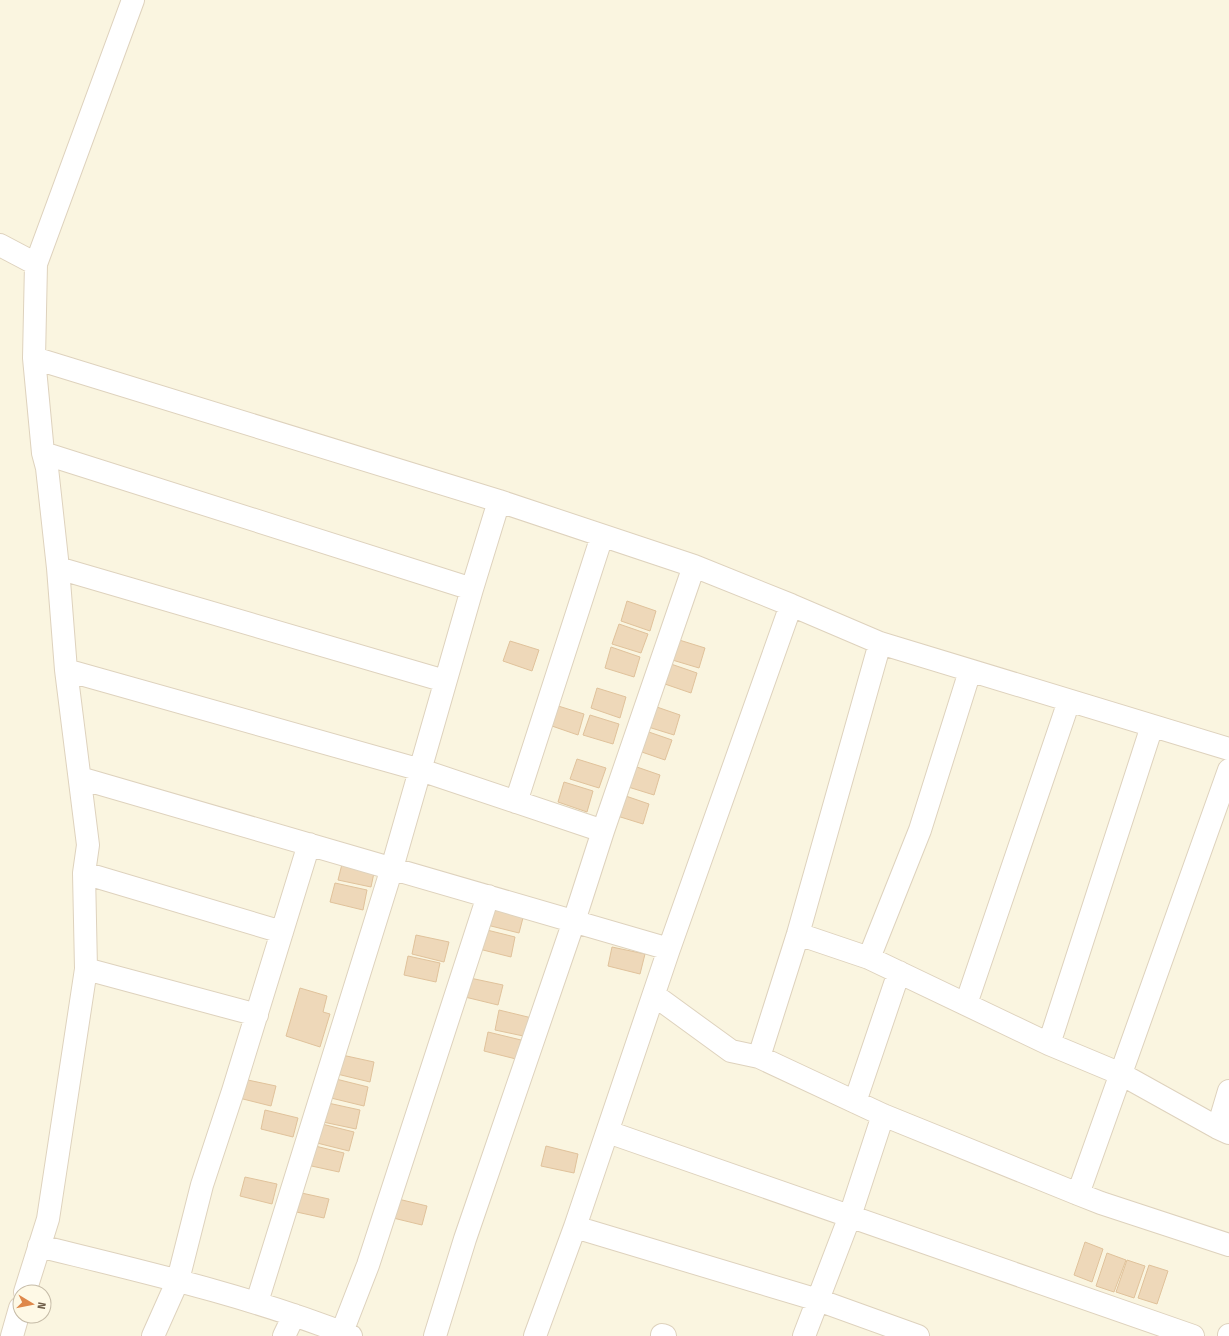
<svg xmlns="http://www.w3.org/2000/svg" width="1229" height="1336" viewBox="0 0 1229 1336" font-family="'Fira Sans Condensed',sans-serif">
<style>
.building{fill:#eed8b9;stroke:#e0c29b}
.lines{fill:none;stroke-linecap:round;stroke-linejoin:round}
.street-casing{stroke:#ded2bd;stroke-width:24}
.street{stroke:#fff;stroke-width:22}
</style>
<rect width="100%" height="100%" fill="#faf5e0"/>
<path class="building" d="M627 601 656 611 650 631 621 621Z
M619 624 648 634 641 653 612 644Z
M676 639 705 648 699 668 669 659Z
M510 641 539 650 532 671 503 661Z
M611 647 640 657 634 677 605 668Z
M668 663 697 673 691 693 662 683Z
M597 688 626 697 620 718 591 708Z
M555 705 584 714 578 735 549 725Z
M651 705 680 715 674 735 645 726Z
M590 715 619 724 613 744 583 735Z
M643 730 672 740 665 760 636 750Z
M577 759 606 768 599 788 570 779Z
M631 765 660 775 654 795 625 786Z
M564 782 593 791 587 812 558 802Z
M620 794 649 804 643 824 614 815Z
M343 860 375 868 371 887 338 880Z
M335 883 367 890 363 910 330 902Z
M491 906 524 914 519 933 487 925Z
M483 929 515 937 511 957 479 949Z
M416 935 449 942 444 962 412 954Z
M612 947 645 954 640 974 608 966Z
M408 956 440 963 436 982 404 975Z
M470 978 503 985 498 1005 465 997Z
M300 988 327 996 323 1012 330 1014 320 1047 286 1036Z
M499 1010 532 1018 528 1037 495 1030Z
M488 1032 521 1040 516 1059 484 1051Z
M342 1055 374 1062 370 1082 337 1074Z
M243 1079 276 1086 271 1106 239 1098Z
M336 1079 368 1087 364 1106 331 1098Z
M328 1103 360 1110 356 1129 323 1122Z
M265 1110 298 1118 293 1137 261 1129Z
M322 1124 354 1132 349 1151 317 1143Z
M311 1145 344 1153 339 1172 307 1165Z
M546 1146 578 1154 574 1173 541 1166Z
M245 1177 277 1184 272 1204 240 1196Z
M297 1192 329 1199 324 1218 292 1211Z
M394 1198 427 1206 422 1225 389 1217Z
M1085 1242 1103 1249 1092 1282 1074 1275Z
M1107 1253 1126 1260 1114 1292 1096 1286Z
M1127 1260 1145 1266 1134 1298 1116 1292Z
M1149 1265 1168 1271 1157 1304 1138 1298Z"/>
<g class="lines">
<defs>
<path id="street" d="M0 245 36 264
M34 358 499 501
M43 453 472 589 392 868 257 1302
M58 568 445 681
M472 589 499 501 694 566 791 605 669 949
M791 605 880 643 1229 749
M66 670 421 770 603 831
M80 778 669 949 575 1227 535 1336
M516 802 602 536
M84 873 282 932
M798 934 869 958 1049 1044 1121 1074 1218 1128 1229 1133
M869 958 920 830 970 671
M86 969 257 1015
M654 995 731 1051 759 1057 883 1115 1078 1194 1101 1203 1229 1245
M966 1004 1069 701
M1049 1044 1152 726
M759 1057 798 934 880 643
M855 1102 899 972
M1218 1128 1229 1091
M608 1132 1193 1336
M1078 1194 1229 770
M575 1227 818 1300 918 1336
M39 1246C144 1272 250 1296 351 1336
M25 1292 48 1219 86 969 84 873 88 845 66 670 58 568 47 468 43 453 34 358 36 264 133 0
M342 1332 368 1265 488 896
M662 1335 665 1336
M12 1336 20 1308
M153 1336 178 1280 202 1185 233 1091 309 844
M284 1336 294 1315
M435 1336 465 1239 574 921 603 831 694 566
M804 1336 850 1216 883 1115
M1229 1336V1335"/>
</defs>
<use href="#street" class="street-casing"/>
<use href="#street" class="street"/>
</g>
<g transform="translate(32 1304) rotate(100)"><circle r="19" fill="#fef9e6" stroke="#c5bba7"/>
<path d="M0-3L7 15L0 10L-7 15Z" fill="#de884b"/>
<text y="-6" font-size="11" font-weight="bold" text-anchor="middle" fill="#6f5e49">N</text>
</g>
</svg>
